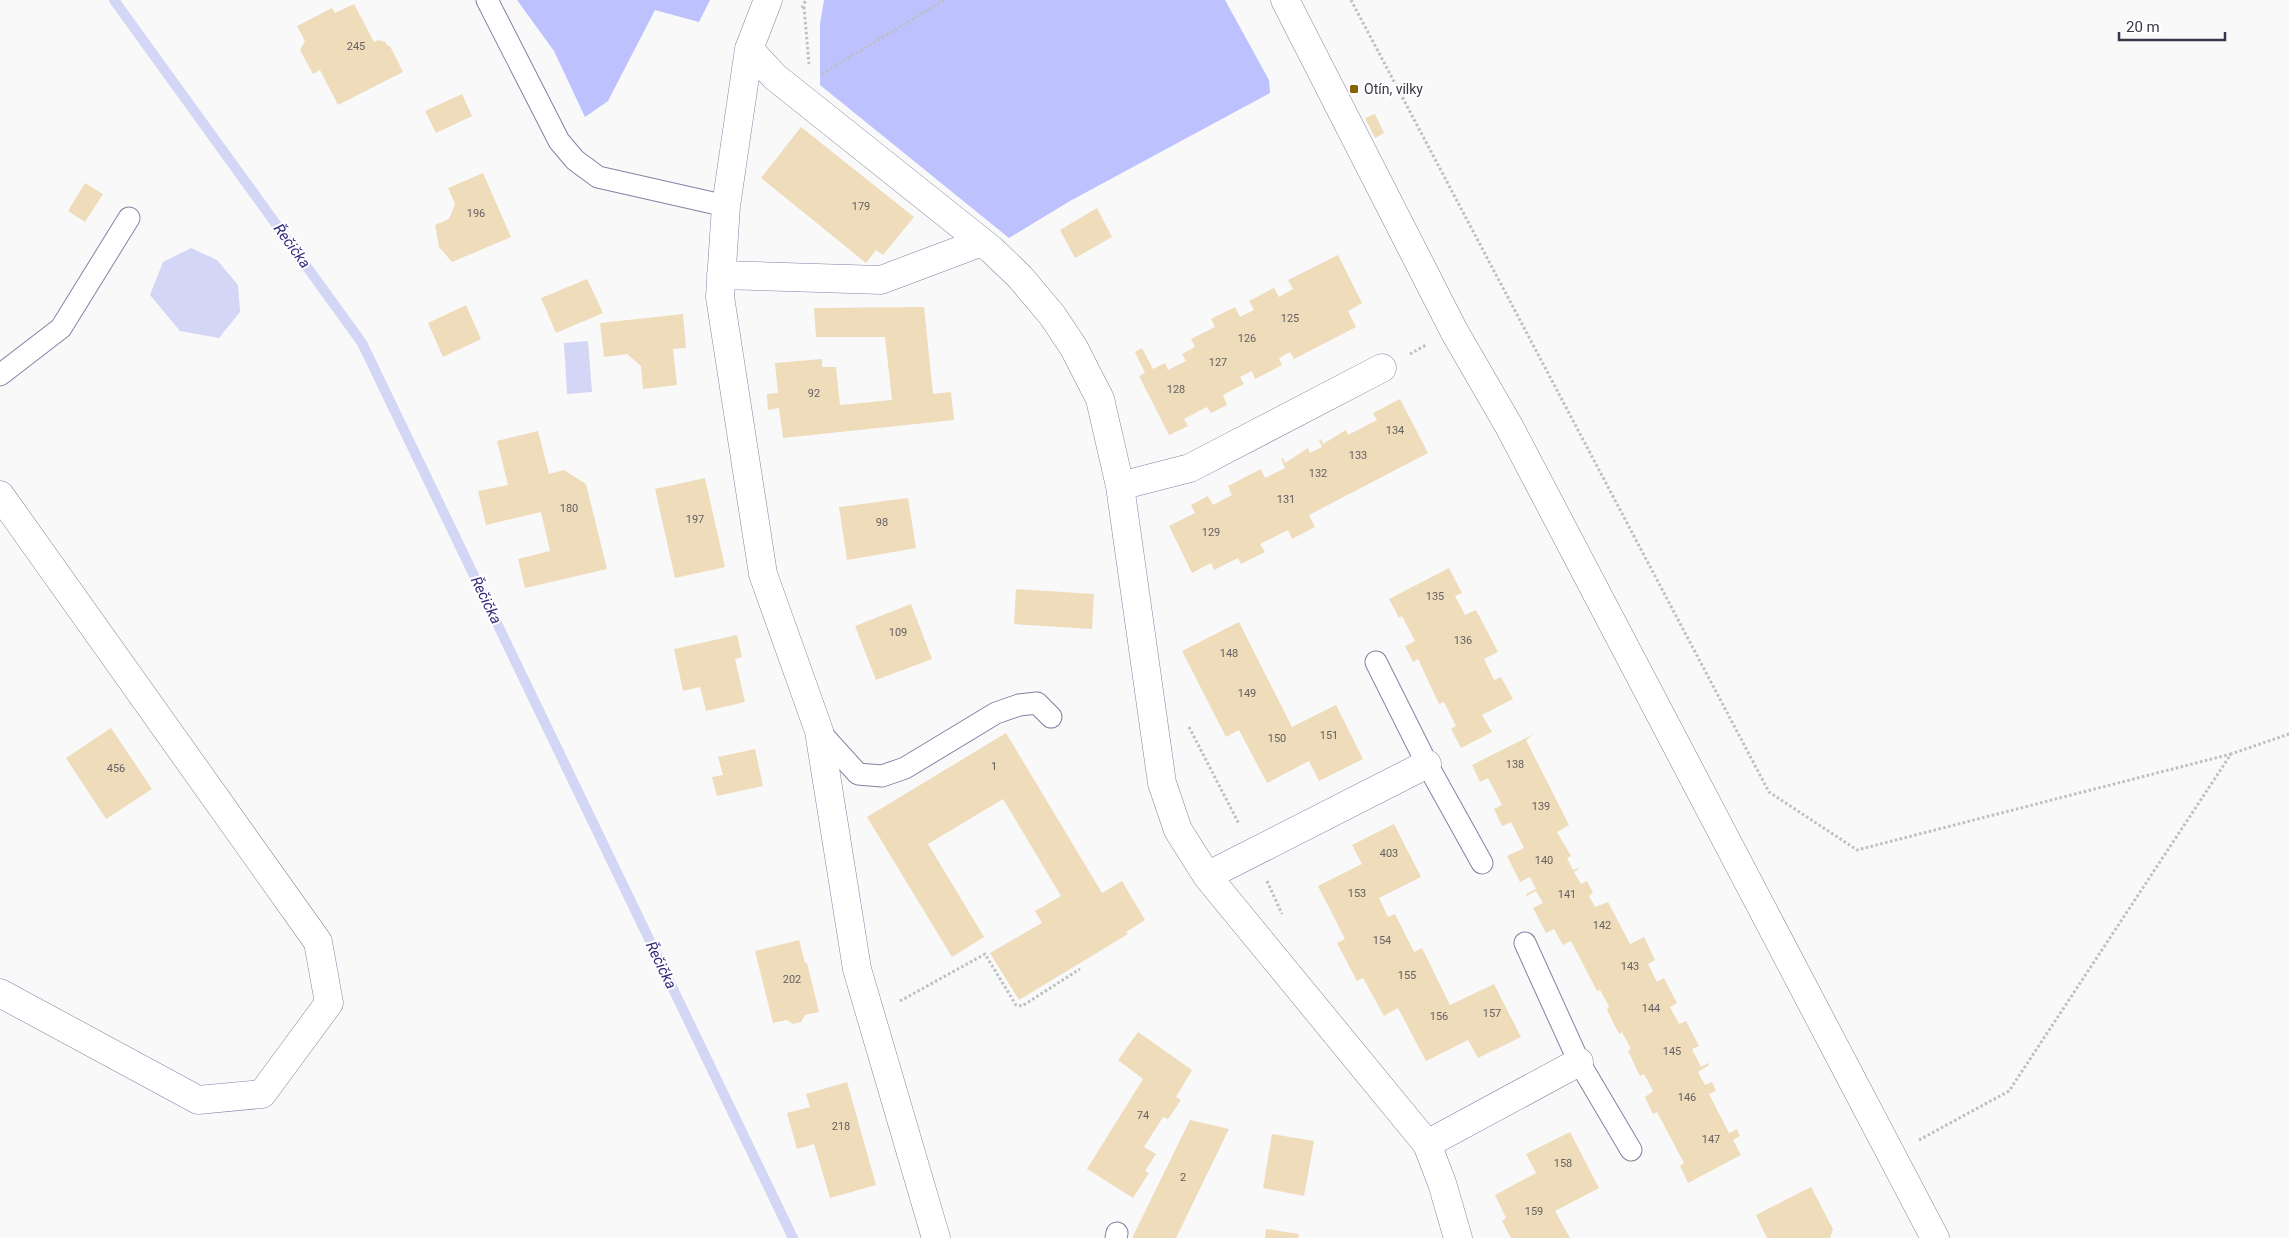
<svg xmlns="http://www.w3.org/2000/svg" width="2289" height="1238" viewBox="0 0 2289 1238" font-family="Roboto,sans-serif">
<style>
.green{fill:#bdc1fe}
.water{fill:#d3d6f4}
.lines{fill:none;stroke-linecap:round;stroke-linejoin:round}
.stream{stroke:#d3d6f4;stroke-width:10}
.building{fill:#efdcbb}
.service-casing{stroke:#8184a4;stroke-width:23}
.minor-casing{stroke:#8184a4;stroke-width:29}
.tertiary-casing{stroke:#8184a4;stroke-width:29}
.path{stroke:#bebfc3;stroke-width:3;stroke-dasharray:2.5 2.5;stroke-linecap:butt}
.service{stroke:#fff;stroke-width:21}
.minor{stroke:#fff;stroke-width:28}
.tertiary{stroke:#fff;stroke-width:28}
.poi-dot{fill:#886100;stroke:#fff;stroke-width:2}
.labels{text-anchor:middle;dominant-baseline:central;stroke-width:4;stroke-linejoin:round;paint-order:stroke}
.number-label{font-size:11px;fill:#646163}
.poi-label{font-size:14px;fill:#363846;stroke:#fff;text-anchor:start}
.water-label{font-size:15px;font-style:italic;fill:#31297c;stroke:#fff}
</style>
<rect width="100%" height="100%" fill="#f9f9f9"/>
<path class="green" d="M517 0H710L699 22 655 10 608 101 585 117 554 51Z
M824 0H1225L1269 80 1270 93 1070 201 1009 238 820 85V24Z"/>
<path class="water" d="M191 248 217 260 238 285 240 312 219 338 180 331 150 295 163 262Z
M588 341 592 392 567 394 564 343Z"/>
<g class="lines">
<path class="stream" d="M114 0 362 343 793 1238"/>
</g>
<path class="building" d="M354 4 374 42 378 40 385 42 388 46H390L403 72 338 105 320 70 313 74 300 50 305 41 297 26 332 8 335 13Z
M462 94 472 116 436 133 425 111Z
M1375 114 1384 133 1375 138 1365 118Z
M801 127 914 217 883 255 876 250 866 263 761 178Z
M483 173 511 237 452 262 439 247 435 225 449 219 455 204 448 188Z
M85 183 103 194 85 222 68 211Z
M1097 208 1112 237 1075 258 1060 230Z
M1338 255 1362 303 1348 311 1356 327 1294 359 1290 352 1279 358 1282 365 1255 379 1252 371 1240 377 1244 384 1223 395 1227 405 1211 413 1207 407 1184 419 1188 426 1169 435 1139 376 1145 373 1135 352 1142 348 1153 369 1165 363 1168 370 1186 361 1182 354 1195 347 1191 339 1215 327 1211 319 1235 307 1240 317 1254 310 1249 301 1274 288 1279 297 1293 289 1288 280Z
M587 279 603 313 556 333 541 298Z
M466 305 481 339 443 357 428 323Z
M924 307 933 394 951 392 954 420 783 438 779 408 768 410 767 394 778 393 775 363 822 359V367H836L840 405 892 400 885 337H816L814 308Z
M683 314 686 348 673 349 677 385 643 389 641 366 627 354 604 357 600 323Z
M1400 399 1428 453 1309 515 1315 527 1292 539 1288 530 1260 544 1265 552 1241 564 1238 558 1214 570 1211 563 1192 573 1169 526 1195 513 1191 505 1208 496 1213 505 1232 495 1228 486 1261 469 1265 478 1285 468 1281 459 1283 458 1285 463 1308 448 1310 453 1322 447 1319 440 1321 439 1323 444 1346 430 1348 435 1377 420 1373 413Z
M538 431 549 474 564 470 586 484 607 569 525 588 518 559 550 551 541 512 486 525 478 491 508 485 497 441Z
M705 478 725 567 675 578 655 489Z
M908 498 916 548 847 560 839 507Z
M1449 568 1462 593 1455 596 1465 615 1476 610 1498 652 1484 659 1494 680 1501 677 1513 699 1482 715 1492 732 1461 748 1451 729 1456 726 1444 702 1439 704 1418 659 1413 662 1405 646 1415 641 1402 616 1399 618 1389 599Z
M1016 589 1094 594 1092 629 1014 624Z
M911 604 932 659 876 680 855 626Z
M1239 622 1292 727 1336 705 1363 759 1319 781 1309 761 1267 783 1239 730 1226 737 1182 651Z
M737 635 742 657 735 659 745 702 706 711 700 687 683 691 674 649Z
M111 728 152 789 106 819 66 758Z
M1006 733 1102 893 1122 881 1145 920 1126 932 1128 934 1019 1000 990 953 1042 923 1035 911 1061 896 1003 799 928 844 984 937 952 957 867 817Z
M1534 734 1526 740 1569 825 1557 832 1571 856 1567 858 1573 870 1581 867 1574 872 1581 884 1587 881 1593 893 1589 896 1595 907 1608 902 1630 944 1644 937 1655 960 1648 964 1657 982 1664 978 1665 980 1677 1003 1670 1007 1679 1024 1686 1021 1699 1046 1692 1049 1701 1067 1708 1063 1709 1065 1698 1072 1705 1085 1712 1082 1716 1091 1709 1094 1729 1133 1737 1129 1740 1136 1733 1140 1741 1155 1688 1183 1680 1166 1684 1163 1657 1112 1653 1114 1645 1097 1653 1091 1644 1074 1640 1076 1628 1051 1631 1049 1622 1032 1619 1034 1607 1010 1609 1006 1600 990 1597 991 1571 941 1563 945 1554 929 1546 933 1533 908 1543 903 1536 891 1527 896 1526 894 1536 889 1530 877 1520 882 1507 856 1524 848 1511 822 1502 826 1494 809 1502 805 1488 778 1480 782 1472 765Z
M755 749 763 786 717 796 712 777 723 775 718 757Z
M1394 824 1421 877 1379 898 1388 917 1395 914 1414 952 1422 948 1450 1005 1494 984 1521 1037 1478 1058 1468 1040 1426 1061 1398 1008 1384 1016 1363 978 1357 981 1337 943 1345 939 1318 886 1362 864 1352 845Z
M799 940 805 963H807L819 1012 805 1015 801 1022 793 1024 787 1020 773 1023 755 951Z
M1138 1032 1192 1070 1176 1097 1181 1100 1168 1119 1163 1117 1144 1147 1156 1154 1145 1171 1149 1173 1133 1198 1087 1169 1143 1079 1118 1060Z
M847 1082 876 1185 830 1198 814 1144 797 1149 787 1113 810 1107 806 1094Z
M1190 1120 1229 1129 1176 1238H1132Z
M1570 1132 1599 1188 1555 1211 1570 1238H1511L1502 1221 1506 1218 1495 1195 1536 1173 1526 1154Z
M1272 1134 1314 1141 1304 1196 1263 1188Z
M1811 1187 1833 1229 1830 1238H1767L1756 1215Z
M1266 1229 1299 1234 1298 1238H1265Z"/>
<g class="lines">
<defs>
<path id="service" d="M487 0 559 141 575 160 598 177 726 206
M0 375 61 328 129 218
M1376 662 1427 764 1482 863
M819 731 858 774 882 776 905 768 996 713 1019 705 1037 703 1051 717
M1525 943 1579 1062 1631 1150
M1116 1238 1117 1233"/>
<path id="minor" d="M768 0 749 49 726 206 720 297 763 574 819 731 857 969 936 1238
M749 49 775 77 992 250 1020 277 1052 315 1074 348 1100 399 1120 486 1162 783 1178 830 1207 876 1427 1144 1442 1183 1458 1238
M721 275 881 280 982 242
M1120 486 1190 468 1382 368
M0 495 318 942 329 1003 262 1094 198 1100 0 993
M1207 876 1427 764
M1427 1144 1579 1062"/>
<path id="tertiary" d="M1285 0 1454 331 1510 428 1935 1238"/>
</defs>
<use href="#service" class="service-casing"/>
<use href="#minor" class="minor-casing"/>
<use href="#tertiary" class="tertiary-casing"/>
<path class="path" d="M1351 0 1769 792 1857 850 2231 754
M804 7 809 64
M802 8 806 0
M822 74 944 0
M1410 354 1426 345
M1189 727 1239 824
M1267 881 1282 914
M900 1001 985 954 1016 1005 1022 1006 1080 969
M1919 1140 2009 1091 2231 754 2289 734"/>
<use href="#service" class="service"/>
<use href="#minor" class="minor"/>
<use href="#tertiary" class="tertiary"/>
</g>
<rect class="poi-dot" x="1349" y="84" width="10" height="10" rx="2.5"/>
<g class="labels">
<g class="number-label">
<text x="356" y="46">245</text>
<text x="861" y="206">179</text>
<text x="476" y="213">196</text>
<text x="1290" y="318">125</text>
<text x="1247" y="338">126</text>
<text x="1218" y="362">127</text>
<text x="1176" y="389">128</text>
<text x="814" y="393">92</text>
<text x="1395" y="430">134</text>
<text x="1358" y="455">133</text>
<text x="1318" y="473">132</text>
<text x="1286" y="499">131</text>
<text x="569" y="508">180</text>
<text x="695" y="519">197</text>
<text x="882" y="522">98</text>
<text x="1211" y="532">129</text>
<text x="1435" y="596">135</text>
<text x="898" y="632">109</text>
<text x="1463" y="640">136</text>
<text x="1229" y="653">148</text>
<text x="1247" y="693">149</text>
<text x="1329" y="735">151</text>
<text x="1277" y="738">150</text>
<text x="1515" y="764">138</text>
<text x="994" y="766">1</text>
<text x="116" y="768">456</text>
<text x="1541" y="806">139</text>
<text x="1389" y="853">403</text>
<text x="1544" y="860">140</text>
<text x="1357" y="893">153</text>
<text x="1567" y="894">141</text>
<text x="1602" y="925">142</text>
<text x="1382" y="940">154</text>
<text x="1630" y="966">143</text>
<text x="1407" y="975">155</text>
<text x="792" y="979">202</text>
<text x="1651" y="1008">144</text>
<text x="1492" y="1013">157</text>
<text x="1439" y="1016">156</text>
<text x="1672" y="1051">145</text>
<text x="1687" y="1097">146</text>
<text x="1143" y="1115">74</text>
<text x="841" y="1126">218</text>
<text x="1711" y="1139">147</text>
<text x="1563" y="1163">158</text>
<text x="1183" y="1177">2</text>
<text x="1534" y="1211">159</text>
</g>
<g class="poi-label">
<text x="1364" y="89">Otín, vilky</text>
</g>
<g class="water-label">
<text transform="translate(292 246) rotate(54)">Řečička</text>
<text transform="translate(486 600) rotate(64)">Řečička</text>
<text transform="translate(661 965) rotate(64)">Řečička</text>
</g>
</g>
<path d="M2119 32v8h106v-8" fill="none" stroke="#363846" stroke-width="2.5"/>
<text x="2126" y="32" font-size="15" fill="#363846" stroke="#ffffff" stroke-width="4" paint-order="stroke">20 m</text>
</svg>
